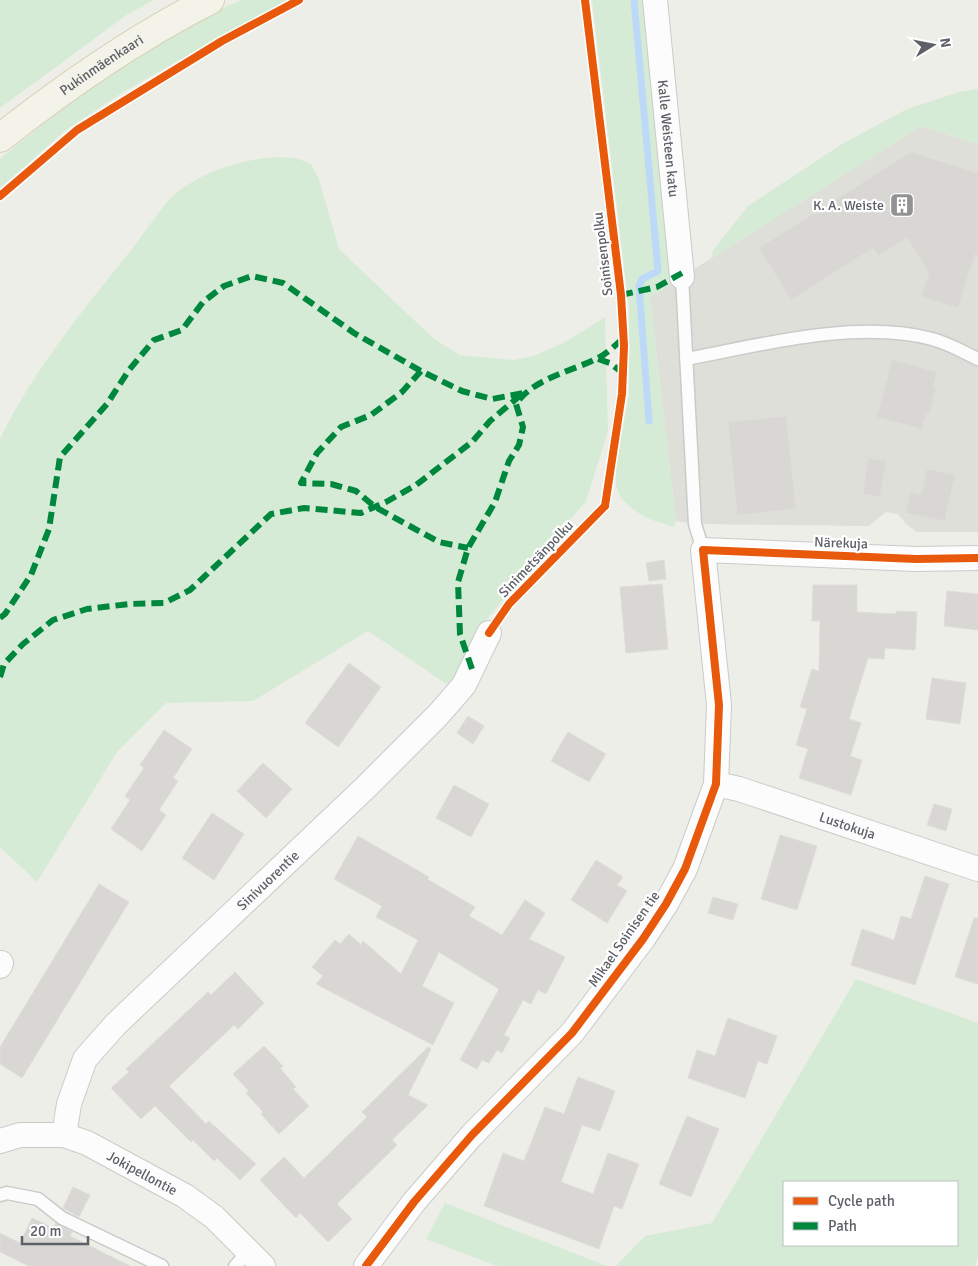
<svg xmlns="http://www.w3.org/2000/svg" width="978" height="1266" viewBox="0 0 978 1266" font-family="Signika,sans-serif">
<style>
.industrial{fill:#dfdfda}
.green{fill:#d6ebd5;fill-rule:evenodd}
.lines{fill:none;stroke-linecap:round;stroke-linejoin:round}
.stream{stroke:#bdd9f8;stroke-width:7}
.building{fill:#d8d7d4;stroke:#deddd8}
.lane-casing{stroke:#cacbc9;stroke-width:15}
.street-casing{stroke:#cacbc9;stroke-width:26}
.primary-casing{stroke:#d7d1b5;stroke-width:30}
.lane{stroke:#fcfcfc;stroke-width:12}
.street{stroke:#fcfcfc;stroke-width:24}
.primary{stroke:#f3f3e9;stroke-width:28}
.quiet{stroke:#00873e;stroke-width:6;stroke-dasharray:12 6;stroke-linecap:butt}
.cycleway-casing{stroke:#fff;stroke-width:11}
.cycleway{stroke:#e8590c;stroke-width:8}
.labels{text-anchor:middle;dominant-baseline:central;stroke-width:4.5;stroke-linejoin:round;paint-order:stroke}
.street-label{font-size:14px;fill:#5d6167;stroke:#fff}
.poi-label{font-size:14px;fill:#5d6167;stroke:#fff;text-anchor:end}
</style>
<rect width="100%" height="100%" fill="#eeeee9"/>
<path class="industrial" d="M921 126 978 144V532H917L906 524 898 514 886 512 869 526 695 524 676 521 650 297Z"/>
<path class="green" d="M0 0H154L128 14 0 108Z
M241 0H292L204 46 125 91 66 130 0 188V159C74 98 153 39 241 0Z
M592 0H646L672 283 650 297 676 521 674 527 646 518 630 507 621 498 616 486V460L629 395V309Z
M978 89V144L921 126 711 259 713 250 748 206 842 144 907 109 959 92Z
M275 157 296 158 311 164 319 180 339 249 434 339 460 355 513 360 534 356 565 342 605 317 608 431 586 501 483 624 467 658 448 685 368 631 253 701 166 703 117 752 37 882 0 847V439C33 370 84 309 132 249 144 234 162 205 176 193 202 172 243 159 275 157Z
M856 979 978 1023V1257L975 1266H616L645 1236 712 1223ZM784 1182H957V1245H784Z
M445 1203 607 1266H497L426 1239Z"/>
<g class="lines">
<path class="stream" d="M634 0 658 271 642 279 639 286 649 421"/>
</g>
<path class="building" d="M911 152 978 173V255L975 254 958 308 921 296 929 273 907 238 878 256 873 248 791 300 759 248Z
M892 360 937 372 933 388 936 389 929 414H926L922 429 877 417Z
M786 416 796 509 737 515 728 422Z
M868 458 886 461 880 497 863 494Z
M927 469 955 475 945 521 905 513 910 492 921 495Z
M664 560 666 579 649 581 646 563Z
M662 584 668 649 626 653 620 587Z
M813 585H857V612L896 614V611L917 612 915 650 885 648 884 659 868 658 849 719 861 723 850 756 862 760 851 795 799 778 808 749 796 745 807 709 800 707 812 669 819 671 820 621H812Z
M947 591 978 594V630L944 626Z
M349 663 381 687 338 747 305 723Z
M932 678 966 683 960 724 926 719Z
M468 716 484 726 473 744 457 733Z
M164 730 192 749 173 778 178 781 159 810 166 815 142 851 111 829 130 800 125 796 144 768 140 765Z
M568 732 606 754 589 782 551 761Z
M263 763 292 789 266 818 237 791Z
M454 785 489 804 471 837 436 818Z
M934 804 952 809 946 831 927 825Z
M212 813 244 834 214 880 182 858Z
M780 835 817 846 797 910 761 899Z
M358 836 429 877 427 879 475 907 469 916 502 935 525 900 545 913 529 939 565 957 546 994 538 990 531 1004 523 1000 504 1035 510 1038 502 1053 497 1050 489 1063 482 1060 477 1069 460 1060 499 989 439 952 422 986 454 1003 433 1045 316 984 323 976 312 967 335 940 340 944 349 934 361 945 363 941 401 974 418 940 376 917 382 906 334 879Z
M596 860 623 877 617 885 627 891 607 923 571 900Z
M925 876 949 884 915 985 851 965 862 929 894 940 901 916 911 919Z
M99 884 129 902 22 1078 0 1064V1047Z
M713 897 738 904 733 920 708 913Z
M974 918H978V984L955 977Z
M235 972 264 1003 238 1029 234 1025 169 1086 206 1124 209 1121 256 1164 240 1180 217 1158 214 1161 193 1140 191 1142 155 1106 141 1119 111 1088 129 1072 126 1069 163 1034 208 992 211 995Z
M728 1018 777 1036 767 1064 758 1061 745 1098 688 1078 697 1050 715 1056Z
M264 1046 283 1066 280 1068 296 1087 293 1089 309 1106 279 1134 261 1114 263 1112 246 1093 249 1091 233 1074Z
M428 1047 431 1049 408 1095 428 1105 392 1140 397 1145 337 1204 352 1219 328 1242 300 1213 296 1218 260 1180 284 1157 304 1178 367 1117 362 1112Z
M578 1077 615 1091 600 1131 582 1125 561 1182 593 1194 608 1153 639 1164 622 1209 614 1206 599 1249 484 1206 503 1153 524 1161 545 1107 564 1114Z
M687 1116 719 1129 691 1197 659 1184Z
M73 1187 90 1195 79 1217 63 1208Z
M32 1218 53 1228 56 1223 72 1232 70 1236 130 1266H29L0 1252V1233L20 1243Z"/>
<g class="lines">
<defs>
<path id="lane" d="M682 277 695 524 703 550
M686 359C761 345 857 319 932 339 948 343 963 352 978 359
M0 1195 7 1193 38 1199 62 1218 162 1266
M235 1266 249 1251"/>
<g id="street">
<path id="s1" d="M655 0 682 277"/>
<path id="s2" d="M716 784 739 789 978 869"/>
<path d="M0 966 1 963"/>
<path id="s3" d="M64 1135 69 1104 85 1059 116 1024 364 789 438 715 464 685 489 633"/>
<path id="s4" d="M0 1141 20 1135H64L87 1143 185 1196 214 1217 263 1266"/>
<path d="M366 1266 414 1202 472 1135 572 1033 643 939 666 904 685 869 716 784 719 705 703 550 916 559 978 558"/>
</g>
<g id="primary">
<path id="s5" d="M0 138C66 86 135 38 210 0"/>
</g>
</defs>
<use href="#lane" class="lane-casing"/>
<use href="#street" class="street-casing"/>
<use href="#primary" class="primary-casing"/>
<use href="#lane" class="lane"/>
<use href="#street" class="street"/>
<use href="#primary" class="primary"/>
<path class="quiet" d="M621 295 657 287 682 273
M598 359 610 363 623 373
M421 371 402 392 371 415 341 427 317 453 301 483 331 484 356 491 375 507 439 542 468 548
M0 618 5 614 31 575 49 529 60 457 107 404 129 370 154 340 182 330 203 302 224 286 252 276 283 283 354 333 421 371 462 391 492 399 524 393
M472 669 460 634 458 582 468 548 495 502 509 461 519 445 523 427 516 404C533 379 569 372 596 359 606 355 615 345 624 338
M0 677 4 664 23 644 53 620 87 609 129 604 164 603 190 590 271 514 304 508 361 513 386 502 416 485 472 442 490 421 522 394"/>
<defs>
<path id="cycleway" d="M585 0 621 295 624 346 622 394 605 506
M0 196 77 130 222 41 299 0
M489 633 509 604 605 506
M366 1266 414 1202 472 1135 572 1033 643 939 666 904 685 869 716 784 719 705 703 550 916 559 978 558"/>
</defs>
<use href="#cycleway" class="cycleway-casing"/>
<use href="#cycleway" class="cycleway"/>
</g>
<defs>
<symbol id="building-square" viewBox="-11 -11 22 22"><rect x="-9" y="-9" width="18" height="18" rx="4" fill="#909294" stroke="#fff"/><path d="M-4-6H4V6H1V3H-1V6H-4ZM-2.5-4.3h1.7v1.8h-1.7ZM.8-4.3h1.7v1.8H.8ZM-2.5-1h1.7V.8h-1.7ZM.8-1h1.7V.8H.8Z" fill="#fff"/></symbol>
</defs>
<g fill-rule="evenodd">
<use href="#building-square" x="888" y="191" width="28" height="28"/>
</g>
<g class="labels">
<g class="street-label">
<text stroke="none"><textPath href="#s5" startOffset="125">Pukinmäenkaari</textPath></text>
<text stroke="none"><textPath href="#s1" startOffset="139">Kalle Weisteen katu</textPath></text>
<text transform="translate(603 254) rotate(-97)">Soinisenpolku</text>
<text transform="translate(841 543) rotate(2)">Närekuja</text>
<text transform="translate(536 559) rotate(-46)">Sinimetsänpolku</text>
<text stroke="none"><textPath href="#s2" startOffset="138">Lustokuja</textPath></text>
<text stroke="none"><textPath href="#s3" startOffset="335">Sinivuorentie</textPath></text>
<text transform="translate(624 939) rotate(-55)">Mikael Soinisen tie</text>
<text stroke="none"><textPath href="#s4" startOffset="152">Jokipellontie</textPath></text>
</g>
<g class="poi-label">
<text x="884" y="205">K. A. Weiste</text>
</g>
</g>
<rect x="783" y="1181" width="175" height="65" fill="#ffffff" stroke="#bec0c2"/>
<rect x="793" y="1197" width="25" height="8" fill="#e8590c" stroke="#bec0c2"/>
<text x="828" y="1206" font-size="15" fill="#5d6167">Cycle path</text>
<rect x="793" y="1222" width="25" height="8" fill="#00873e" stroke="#bec0c2"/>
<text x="828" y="1231" font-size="15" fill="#5d6167">Path</text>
<g transform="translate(933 45) rotate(80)" stroke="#ffffff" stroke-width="4" paint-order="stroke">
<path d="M0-4L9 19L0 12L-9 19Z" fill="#5d6167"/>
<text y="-8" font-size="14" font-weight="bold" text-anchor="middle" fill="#5d6167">N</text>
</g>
<path d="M22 1236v8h66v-8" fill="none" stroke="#5d6167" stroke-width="2.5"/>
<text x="30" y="1236" font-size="15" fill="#5d6167" stroke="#ffffff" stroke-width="4" paint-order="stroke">20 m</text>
</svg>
